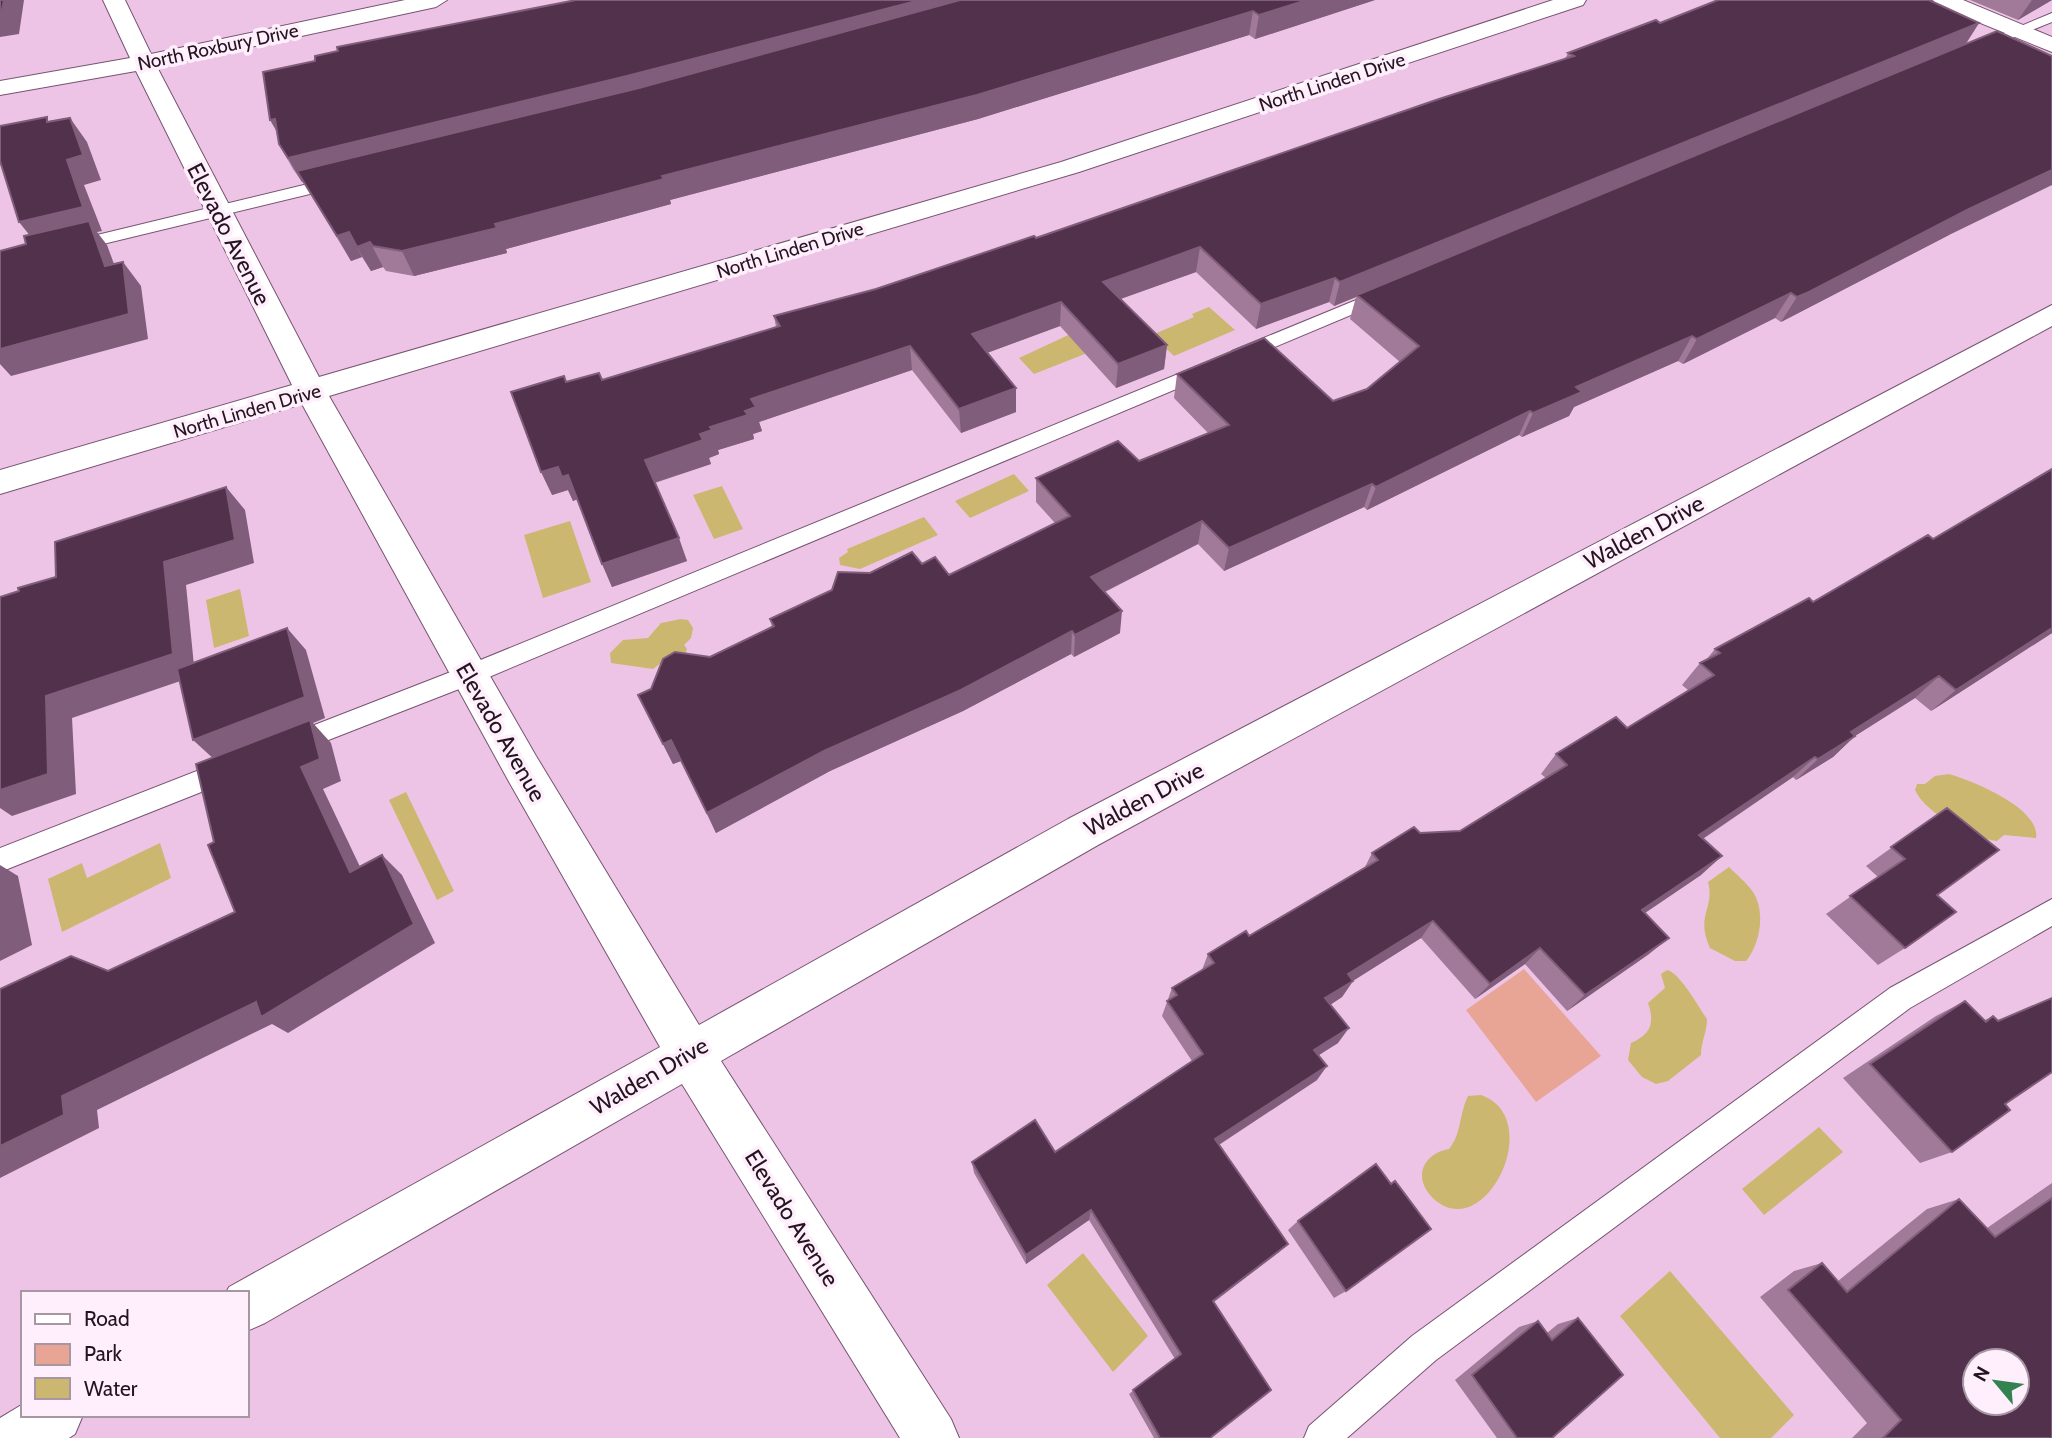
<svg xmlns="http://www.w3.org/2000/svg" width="2052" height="1438" viewBox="0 0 2052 1438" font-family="Cabin,sans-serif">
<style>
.green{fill:#e8a596}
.water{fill:#ccb770}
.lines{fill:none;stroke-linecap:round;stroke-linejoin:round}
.lane-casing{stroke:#775471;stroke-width:2}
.street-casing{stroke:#775471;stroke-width:2}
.lane{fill:#fff;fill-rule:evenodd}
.street{fill:#fff;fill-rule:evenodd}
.wall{fill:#a07a98}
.shaded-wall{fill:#805d7a}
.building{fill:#52314c;stroke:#805d7a;stroke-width:2;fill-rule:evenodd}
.labels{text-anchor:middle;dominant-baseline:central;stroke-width:7;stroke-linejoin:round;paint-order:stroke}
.far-street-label{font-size:19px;fill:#231420;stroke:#ffeefb}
.street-label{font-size:23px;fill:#231420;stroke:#ffeefb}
</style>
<rect width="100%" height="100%" fill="#edc4e5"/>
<path class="green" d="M1524 969 1601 1056 1536 1102 1466 1010Z"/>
<path class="water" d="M1209 307 1235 330 1174 356 1152 335 1194 317 1192 314Z
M1077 331 1095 350 1034 374 1019 358Z
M1014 474 1029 491 970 518 955 501Z
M722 486 743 529 714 539 693 495Z
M924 517 938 535 860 569 840 565 839 558 848 552 847 549Z
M570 521 591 582 543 598 524 535Z
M240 589 249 636 214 648 206 600Z
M681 619 688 620 693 628 691 638 684 645 687 649 685 654 666 659 653 669 611 663 610 653 623 640 648 638 661 623Z
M1949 774C1974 781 2041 809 2036 838L2004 835 1997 841C1972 838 1925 813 1915 790L1917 784H1925L1935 776Z
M406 792 454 891 437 900 389 800Z
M160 843 171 878 62 932 48 879 82 863 87 878Z
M1729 867C1737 875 1747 883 1753 892 1766 912 1760 944 1746 961H1735L1710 948C1695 915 1715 909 1708 882Z
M1667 970C1680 973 1698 1006 1707 1019 1707 1032 1701 1042 1701 1055L1668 1081 1656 1084 1642 1077 1628 1060 1631 1043C1651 1034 1655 1023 1648 1003L1665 988 1661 974Z
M1481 1095C1549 1119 1481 1252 1430 1195 1413 1175 1425 1153 1449 1149 1462 1133 1459 1114 1468 1096Z
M1819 1127 1843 1152 1764 1215 1742 1189Z
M1083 1253 1148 1336 1113 1372 1047 1285Z
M1670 1271 1794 1415 1771 1438H1720L1620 1316Z"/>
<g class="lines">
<defs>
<path id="lane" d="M2052 13V22L1980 51H1970L1968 48Z
M337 177 343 178V186L70 252 61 247 64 243Z
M1383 289 1389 291 1392 295 1389 299 1246 359 1239 361 1229 355 1232 351Z
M1205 363 1215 369 1212 374 477 682 290 755 281 752 278 745 281 738 461 668Z
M230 758 239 761 243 769 239 777 0 872V848Z
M2052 899V926L1910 1008 1436 1360 1347 1438H1304L1309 1426 1412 1336 1890 988Z"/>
<path id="street" d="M103 0H125L151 54 405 0H447L436 7 157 67 319 377 1061 162 1553 0H1586L1583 5 1079 172 329 396 536 756 699 1025 1068 819 2052 305V326L1098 845 721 1061 951 1419 959 1438H900L682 1084 265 1323 247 1331V1293H226L229 1287 660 1047 508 780 302 404 0 494V470L292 385 136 71 0 95V81L130 58Z
M1933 0H1963L2052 37V52L1936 5Z
M23 1404V1415H83L75 1434 69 1438H0V1418Z"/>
</defs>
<use href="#lane" class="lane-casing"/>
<use href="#street" class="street-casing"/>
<use href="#lane" class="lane"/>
<use href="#street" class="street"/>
</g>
<path class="wall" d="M1375 0 1255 39 1249 35 978 119 670 200 671 204 506 249 507 253 414 276 386 271 383 267 371 271 362 257 351 261 303 182H302L293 169 279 144 263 72Z
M1718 0H1933L1932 1 1979 23 1966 44 1949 235 1781 322 1775 318 1683 364 1678 361 1574 407 1569 416 1522 437 1519 435 1367 510 1364 507 1224 571 1198 544 1105 592 1120 633 1074 657 1071 654 963 711 830 771 716 833 681 761 673 764 638 695 651 689 710 657 772 627 770 619 870 573 922 564 949 575 1055 523 1036 502V478L1139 461 1208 433 1174 398 1177 374 1333 401 1367 389 1400 362 1350 319 1356 297 1334 306 1329 302 1256 329 1196 272 1120 299 1167 345 1164 369 1116 388 1060 326 987 353 1016 388V412L961 433 912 370 759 422 762 431 753 434 754 439 718 450 719 454 709 458 711 464 655 483 687 561 612 587 577 499 573 501 568 490 552 495 566 382 602 380 776 327 774 316 876 289 1036 238 1565 59 1568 53 1660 23Z
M1970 0H2052L2018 20Z
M1813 602 2052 633 1931 711 1915 698 1855 736 1833 757 1796 780 1793 777 1703 839 1701 875 1645 913 1649 954 1567 1011 1525 964 1475 999 1421 938 1353 981 1342 997 1330 1005 1338 1043 1318 1055 1317 1080 1219 1145 1279 1252 1214 1302 1210 1438H1154L1129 1394 1175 1359 1089 1220 1026 1264 974 1173 972 1162 1055 1152 1192 1061 1162 1016 1172 988 1202 970 1208 954 1249 936 1364 869 1372 853 1420 833 1460 831 1546 778 1541 774 1556 754 1627 728 1688 690 1682 685 1700 663 1706 660 1715 649Z
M1947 808 1937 895 1905 948 1878 965 1826 914 1878 877 1866 866Z
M1965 1001 1985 1020 1993 1016 2005 1104 1952 1152 1920 1163 1843 1078 1936 1016Z
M2052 1183V1438H1852L1867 1423 1760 1297 1794 1271 1822 1263 1838 1281 1927 1209 1959 1199 1987 1228Z
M1298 1221 1346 1291 1334 1298 1288 1230Z
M1578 1318 1552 1438H1497L1455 1380 1519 1327 1538 1321 1547 1333 1558 1324Z"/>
<path class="shaded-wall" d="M4 0H24L19 34 0 37V11Z
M920 0H1010L297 171 303 182H302L288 158Z
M1307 0H1375L1255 39 1259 15Z
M2032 0H2052L2018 20Z
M1253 11 1249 35 978 119 670 200 671 204 506 249 507 253 414 276 402 251 662 176Z
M1979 23 1964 46 1357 295 1356 297 1334 306 1340 282Z
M70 118 87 142 101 180 84 185 102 231 97 232 107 245 124 291 105 266 39 247 19 222 67 160Z
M275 119 284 144 270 120Z
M2052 170V185L1949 235 1781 322 1797 297 1967 210Z
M349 232 362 257 351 261 337 236Z
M370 242 383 267 371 271 357 247Z
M1200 247 1196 272 1101 306 1103 282Z
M123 262 141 286 148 339 11 376 0 364V347Z
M1335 278 1329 302 1256 329 1261 304Z
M1791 293 1775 318 1683 364 1697 339Z
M1061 302 1060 326 973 358 972 334Z
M1692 336 1678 361 1574 407 1569 416 1522 437 1533 413 1576 387Z
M1167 345 1164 369 1116 388 1118 364Z
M910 346 912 370 759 422 762 431 753 434 754 439 718 450 719 454 709 458 711 464 653 483 645 460 710 427 745 411 751 399Z
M1016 388V412L961 433 959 409Z
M1530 411 1519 435 1367 510 1376 487Z
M558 467 568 475 578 499 573 501 568 490 552 495 541 472Z
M1372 484 1364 507 1224 571 1229 548Z
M226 487 245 510 254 563 186 585 195 676 72 718 76 794 12 816 0 808V790L46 696 164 562Z
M1202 521 1198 544 1090 599 1091 577Z
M679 538 687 561 612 587 602 564Z
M1122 611 1120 633 1074 657 1075 635Z
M287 628 306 650 325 718 313 723 331 743 341 781 323 789 372 892 216 761 193 740Z
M2052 628V633L1931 711 1956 690Z
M1072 631 1071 654 963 711 830 771 716 833 707 813 824 751Z
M1939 676 1915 698 1828 753 1851 732Z
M1855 736 1833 757 1796 780 1818 759Z
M671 740 681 761 673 764 663 744Z
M1815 757 1793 777 1680 854 1699 835Z
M382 855 402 875 435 943 288 1033 272 1024 97 1110 99 1128 0 1178V1146L62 1096Z
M1722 856 1701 875 1624 927 1642 910Z
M0 865 18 876 32 945 0 961Z
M1433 921 1421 938 1338 990 1348 974Z
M1669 938 1649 954 1567 1011 1585 995Z
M1540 948 1525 964 1475 999 1490 984Z
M1353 981 1342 997 1316 1014 1325 998Z
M1349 1028 1338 1043 1305 1064 1314 1050Z
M1327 1066 1317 1080 1209 1151 1215 1139Z
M1091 1210 1089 1220 1026 1264V1255Z
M1288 1244 1279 1252 1206 1307 1213 1301Z"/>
<path class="building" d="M0 0H4L2 10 0 11Z
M576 0H920L627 76 288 158 279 144 275 119 270 120 263 72 315 61V56L338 51 337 47Z
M960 0H1307L1259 15 1253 11 977 95 662 176 664 179 495 224 497 228 402 251 373 246 370 242 357 247 349 232 337 236 297 171 639 88Z
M1718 0H1929L1979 23 1340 282 1335 278 1261 304 1200 247 1103 282 1167 345 1118 364 1061 302 972 334 1016 388 959 409 910 346 751 399 756 407 745 411 748 415 710 427 712 430 700 434 703 440 645 460 679 538 602 564 568 475 562 477 558 467 541 472 511 392 564 376 566 382 599 373 602 380 780 326 774 316 876 289 1034 236 1036 238 1439 99 1574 56 1568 53 1656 20 1660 23Z
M1997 31 2052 56V170L1967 210 1809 292 1797 297 1791 293 1697 339 1692 336 1576 387 1582 392 1533 413 1530 411 1376 487 1372 484 1229 548 1202 521 1091 577 1122 611 1075 635 1072 631 961 690 824 751 707 813 671 740 663 744 638 695 651 689 663 659 675 652 710 657 774 626 770 619 832 590 838 572 870 573 912 552 922 564 935 557 949 575 1070 516 1036 478 1118 441 1139 461 1229 425 1177 374 1264 338 1333 401 1367 389 1419 346 1357 295Z
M47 117V122L70 118 83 155 67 160 83 207 19 222 0 161V126Z
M89 221 105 266 123 262 129 314 0 349V251L26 244 24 236Z
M2052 469V628L1956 690 1939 676 1851 732 1855 736 1818 759 1815 757 1699 835 1722 856 1642 910 1669 938 1585 995 1540 948 1490 984 1433 921 1348 974 1353 981 1325 998 1349 1028 1314 1050 1327 1066 1215 1139 1288 1244 1213 1301 1271 1390 1210 1438H1160L1133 1390 1181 1354 1091 1210 1026 1255 972 1162 1035 1120 1055 1152 1203 1054 1167 1001 1177 995 1172 988 1214 963 1208 954 1246 931 1249 936 1378 860 1372 853 1414 827 1420 833 1460 831 1567 765 1556 754 1616 717 1627 728 1714 675 1700 663 1720 653 1715 649 1809 598 1813 602 1928 535 1933 539Z
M226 487 235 540 164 562 173 654 46 696 48 774 0 790V597L19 591 18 588 56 577 55 542Z
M287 628 305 697 193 740 177 669Z
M310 720 320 759 301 767 350 872 382 855 414 924 261 1017 256 1002 62 1096 64 1115 0 1146V989L71 956 108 971 235 912 208 845 214 842 196 764Z
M1947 808 1999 850 1937 895 1956 912 1905 948 1850 896 1905 859 1891 847Z
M2052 998V1072L2005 1104 2010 1110 1952 1152 1870 1064 1965 1001 1986 1022 1993 1016 1998 1021Z
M1376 1164 1391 1184 1395 1181 1431 1229 1346 1291 1298 1221Z
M2052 1198V1438H1883L1901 1420 1788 1290 1822 1263 1847 1292 1959 1199 1995 1237ZM1975 1361H2017V1403H1975Z
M1578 1318 1623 1375 1552 1438H1517L1472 1375 1538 1321 1552 1340Z"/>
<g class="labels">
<g class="far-street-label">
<text transform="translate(218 47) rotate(-12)">North Roxbury Drive</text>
<text transform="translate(1332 82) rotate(-18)">North Linden Drive</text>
<text transform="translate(790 250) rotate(-17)">North Linden Drive</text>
<text transform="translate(247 411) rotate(-16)">North Linden Drive</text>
</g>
<g class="street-label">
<text transform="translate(229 234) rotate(63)">Elevado Avenue</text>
<text transform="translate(1644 532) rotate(-28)">Walden Drive</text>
<text transform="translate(501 732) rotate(60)">Elevado Avenue</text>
<text transform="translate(1144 799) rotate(-28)">Walden Drive</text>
<text transform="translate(649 1076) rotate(-30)">Walden Drive</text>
<text transform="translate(792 1218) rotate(58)">Elevado Avenue</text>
</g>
</g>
<rect x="21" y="1291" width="228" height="126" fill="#ffeefb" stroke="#a797a3" stroke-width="2"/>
<rect x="35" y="1314" width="35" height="10" fill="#ffffff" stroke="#a797a3" stroke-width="2"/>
<text x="84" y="1326" font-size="21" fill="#231420">Road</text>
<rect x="35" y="1344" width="35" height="21" fill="#e8a596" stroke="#a797a3" stroke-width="2"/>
<text x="84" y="1361" font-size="21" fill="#231420">Park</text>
<rect x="35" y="1378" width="35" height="21" fill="#ccb770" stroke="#a797a3" stroke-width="2"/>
<text x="84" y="1396" font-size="21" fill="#231420">Water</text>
<g transform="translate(1996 1382) rotate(299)"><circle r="33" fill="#ffeefb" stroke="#a797a3" stroke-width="2"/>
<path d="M0-5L12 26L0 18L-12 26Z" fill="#358251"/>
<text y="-10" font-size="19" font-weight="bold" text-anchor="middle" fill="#231420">N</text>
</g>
</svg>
